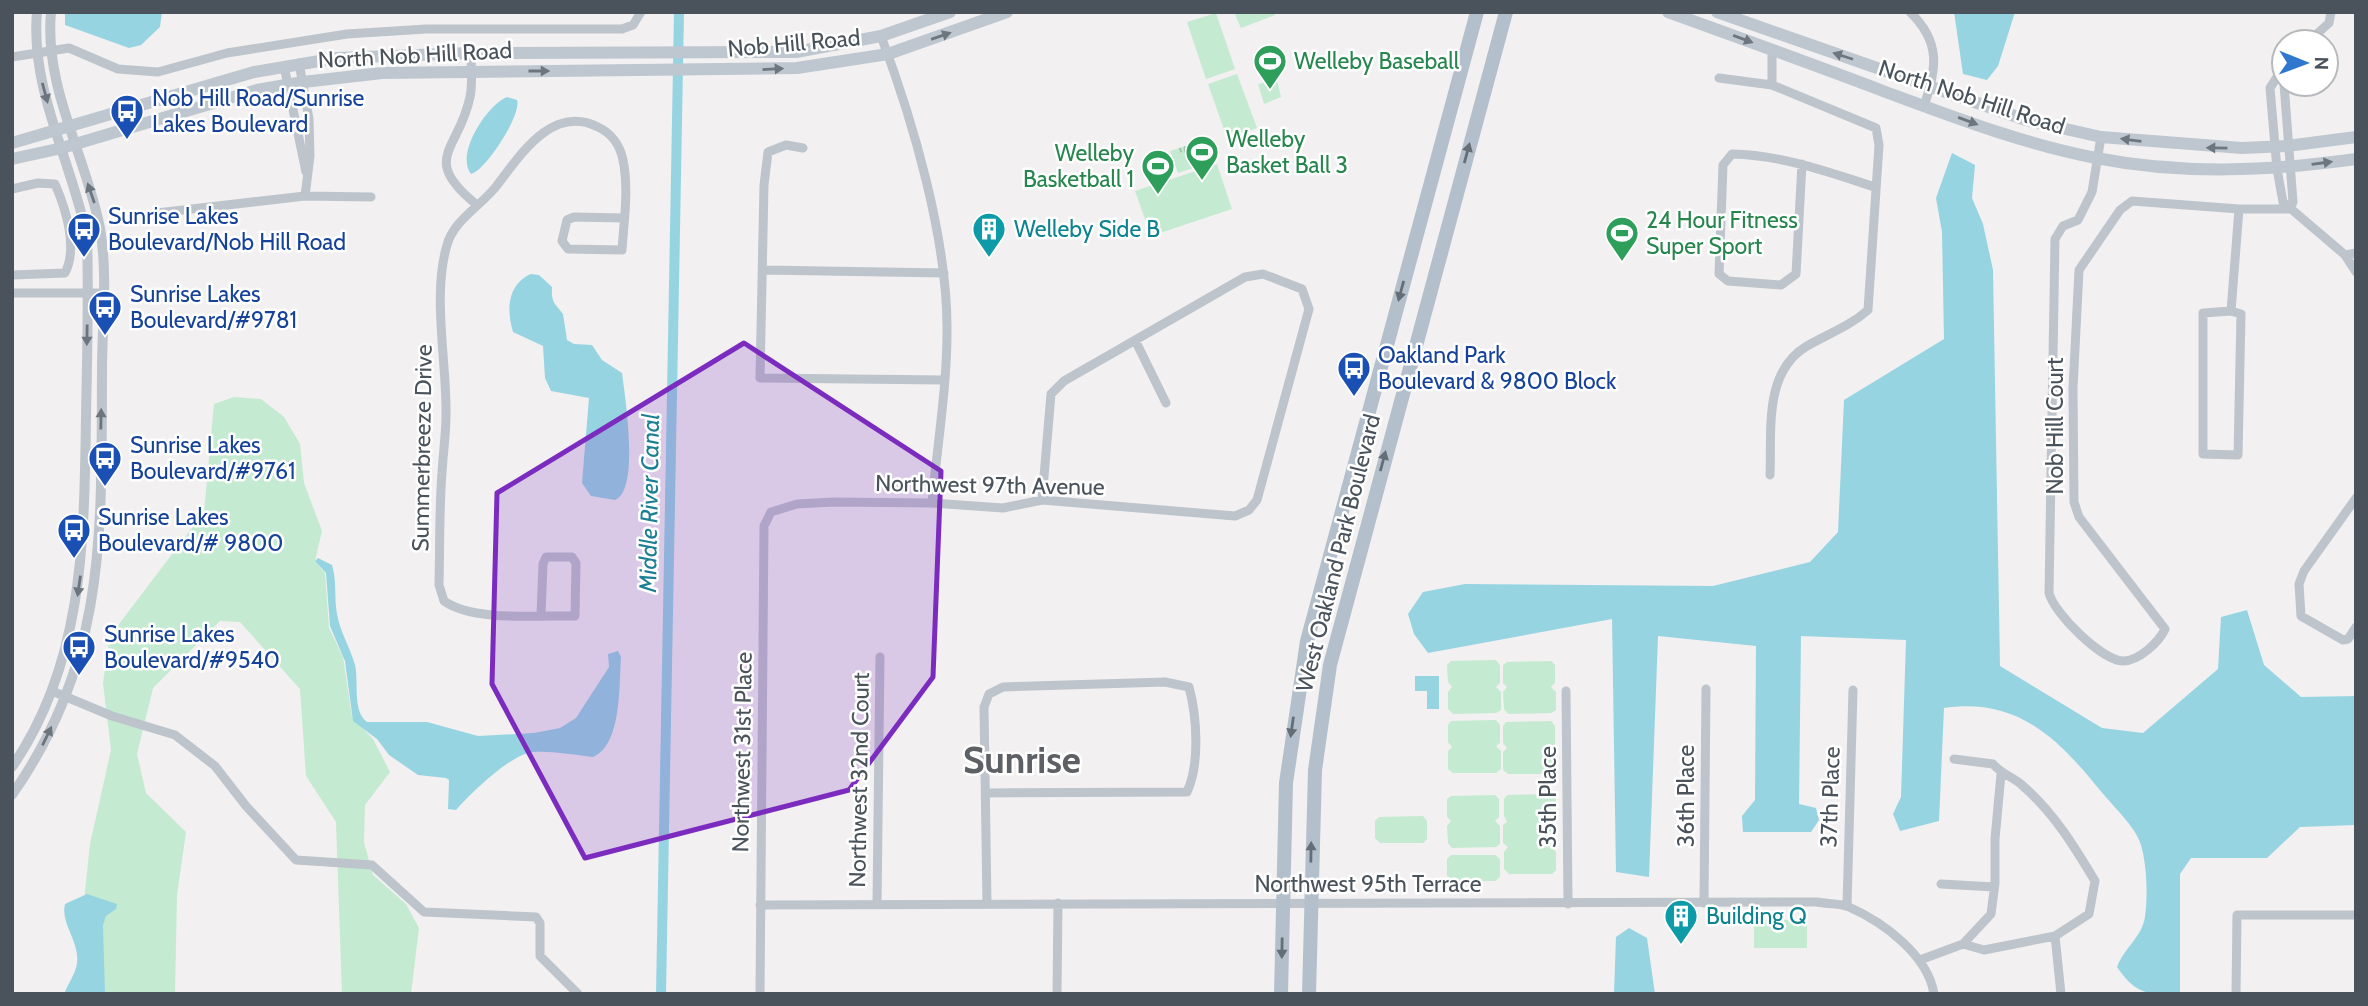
<svg xmlns="http://www.w3.org/2000/svg" width="2368" height="1006" viewBox="0 0 2368 1006" font-family="Cabin,sans-serif">
<style>
.grass{fill:#c4ead1}
.park{fill:url(#park-tufts)}
.water{fill:#96d4e2}
.lines{fill:none;stroke-linecap:round;stroke-linejoin:round}
.canal{stroke:#96d4e2;stroke-width:10}
.minor{stroke:#bdc4cb;stroke-width:9}
.tertiary{stroke:#bdc4cb;stroke-width:10}
.secondary{stroke:#bec7cf;stroke-width:12}
.primary{stroke:#b3c0cb;stroke-width:14}
.oneway{fill:#6d767e}
.oneway2{fill:#6c757d}
.oneway3{fill:#646e77}
.marked{fill:#7b2cbf;fill-opacity:0.2;stroke:#7b2cbf;stroke-width:5;stroke-linejoin:round}
.labels{text-anchor:middle;dominant-baseline:central;stroke-width:5;stroke-linejoin:round;paint-order:stroke}
.street-label{font-size:23px;fill:#4a535b;stroke:#fff}
.leisure-label{font-size:23px;fill:#27864d;stroke:#fff;text-anchor:start}
.transit-label{font-size:23px;fill:#164399;stroke:#fff;text-anchor:start}
.culture-label{font-size:23px;fill:#0d838f;stroke:#fff;text-anchor:start}
.water-label{font-size:24px;font-style:italic;fill:#1c7e93;stroke:#fff}
.town-label{font-size:37px;font-weight:bold;fill:#5d6064;stroke:#fff}
</style>
<defs>
<pattern id="park-tufts" width="24" height="20" patternUnits="userSpaceOnUse" patternTransform="scale(1.75)"><rect width="24" height="20" fill="#c4ead1"/><path d="M3 7l-1-3M5 7V3M7 7l1-3M15 17l-1-3M17 17v-4M19 17l1-3" fill="none" stroke="#a1c0ad"/></pattern>
</defs>
<rect width="100%" height="100%" fill="#f2f0f0"/>
<path class="grass" d="M1234 12H1274L1275 15 1241 28Z
M1216 13 1235 69 1206 79 1187 22Z
M1237 74 1257 128 1227 138 1208 84Z
M1277 80 1281 97 1264 104 1258 84Z
M1217 164 1232 209 1151 236 1135 191Z
M234 397 261 399 284 417 300 444 304 483 322 531 315 561 325 573 329 628 343 657 352 717 373 739 390 772 365 805 364 842 373 875 406 904 419 928 411 994H342L336 822 306 776 300 689 240 622 220 621 153 688 137 754 146 793 186 832 177 895 175 994H101L84 901 90 844 111 750 103 683 110 636 204 512 214 404Z
M1496 660 1500 665V683L1496 687 1501 692V710L1496 713 1453 714 1448 709V692L1452 687 1448 682 1447 665 1451 661Z
M1551 661 1555 665V683L1551 687 1556 692V710L1551 713 1508 714 1504 709 1503 692 1507 687 1503 683V665L1507 662Z
M1496 720 1500 725V743L1496 746 1501 751V769L1496 773H1453L1448 769V751L1452 747 1448 742V725L1451 721Z
M1551 721 1555 726V744L1551 747 1556 753V771L1551 774H1508L1503 770V752L1507 748 1503 743V726L1506 722Z
M1552 794 1556 799V817L1552 821 1556 826V844L1552 847 1556 852V870L1552 874H1509L1504 869V852L1508 847 1503 843V825L1507 822 1504 816V799L1507 795Z
M1495 795 1499 799V817L1495 821 1500 826V844L1496 847 1452 848 1448 843 1447 826 1451 821 1447 817V799L1451 796Z
M1423 816 1427 821V839L1423 843H1380L1375 838V821L1379 817Z
M1451 855H1495L1500 859V877L1495 881H1452L1447 876V859Z
M1754 920H1807V948H1754Z"/>
<path class="park" d="M1201 141 1208 163 1178 173 1170 151Z"/>
<path class="water" d="M65 12H162L160 27 141 45 129 48 65 25Z
M1954 12H2015L1998 66 1987 80 1963 74Z
M507 97 517 100C522 115 485 171 471 174 455 154 487 105 507 97Z
M1952 153 1975 165 1972 198 1983 224 1993 270 2000 666 2102 728 2143 733 2218 669 2221 617 2247 610 2264 665 2301 697 2356 696V825L2300 827 2267 858H2191L2180 874V994C2148 994 2137 996 2117 967 2124 948 2142 937 2145 917 2148 895 2147 863 2140 842 2134 826 2115 808 2104 795 2060 741 2020 697 1944 708L1939 821 1900 831 1893 814 1901 797 1906 640 1801 636 1799 804 1816 808 1819 820 1811 832H1743L1742 816 1755 800 1756 646 1658 636 1649 877 1616 872 1612 619 1428 653 1414 634 1408 614 1423 592 1465 584 1713 586 1810 562 1838 532 1844 400 1944 339 1942 232 1936 198Z
M531 274 539 275 552 287C551 303 555 303 563 314L567 340 574 344 592 345 602 360 622 373C625 397 640 490 615 500L591 496 582 483 589 398 551 391 545 378 543 346 513 332C506 309 508 284 531 274Z
M318 558 332 565C337 581 334 597 337 614 340 632 350 647 355 665 359 682 352 711 367 722H427L478 736 534 733 560 728 576 718 609 667 608 654 618 651 621 657C619 685 622 745 593 757 574 755 553 751 533 752 511 754 471 793 456 810L448 809 449 780 446 778 418 775 389 755 377 739 353 721 345 661 330 626 326 573 315 561Z
M1415 676H1439V709H1427V691H1415Z
M87 894 117 904 116 909 106 916 103 925 105 994H64C68 984 76 973 77 963 80 942 60 923 65 904Z
M1629 928 1647 938 1655 994H1614L1616 937Z"/>
<g class="lines">
<path class="canal" d="M661 994 679 12"/>
<path class="minor" d="M1910 12C1941 42 1937 68 1924 106
M881 36C913 121 948 240 947 332 947 388 937 447 932 503
M2308 42 2329 23 2331 12
M1772 50V85
M471 53C471 67 473 83 470 97 459 151 419 158 477 205
M12 57 69 48 118 69 158 72 227 53 347 34 426 29H622L633 25 641 12
M299 63 309 119 310 156 305 196
M284 66 306 172
M2284 66 2270 88 2277 169 2283 202 2345 255 2356 272
M1719 78 1772 85 1876 128 1879 145 1868 310C1850 326 1828 334 1807 346 1763 372 1772 431 1770 475
M2284 84 2293 202 2290 209
M2101 137 2092 192 2078 220 2063 226 2055 239 2049 593C2054 613 2101 660 2123 661 2139 661 2159 642 2165 629L2079 517 2074 502 2073 388 2079 270 2120 210 2132 201 2239 209H2290
M803 148 786 145 768 152 764 185 760 378 943 380
M1802 164 1796 274 1781 285 1728 281 1719 274 1723 165 1732 154C1782 155 1828 172 1875 187
M12 189 38 183 55 184C66 209 78 248 65 273L12 275
M157 213 305 196 371 197
M2345 255 2356 253
M764 270 944 273
M12 293H102
M2231 311 2241 314 2238 455 2203 454V313Z
M2231 311 2239 209
M1136 342 1166 403
M2356 498 2304 571 2299 584 2301 616 2343 640 2348 639 2356 627
M541 615 543 564 546 557H572L576 563 575 616C538 615 474 622 444 601L439 585C440 548 439 510 442 473 443 454 446 434 446 415 447 363 432 295 447 245 454 219 483 205 498 184 521 154 553 104 598 127 611 133 620 145 623 160 629 189 624 220 622 250L568 249 562 241 567 220 574 217 624 218
M52 691 112 716 175 735 215 766 246 806 296 860 372 865 424 912 536 917 540 923V956L578 994
M1566 691 1568 904
M1954 759 1993 764C2002 775 2014 777 2023 786 2054 813 2074 846 2095 881L2089 914 2055 936 2061 994
M986 793 1187 792C1200 764 1197 717 1189 687L1165 682 1003 687 989 694 984 707 987 904
M1941 884 1994 887
M1704 903 1706 689
M877 904 880 657
M760 905 1817 902C1827 904 1840 903 1849 907 1883 922 1928 955 1934 994
M1847 906 1853 690
M1963 944 1991 914 1995 883V839L2001 774
M1920 960 1963 944 1984 950 2055 936
M760 994 764 526 771 512 797 504 834 502 932 503 1003 508 1042 500 1235 516 1249 510 1257 500 1309 309 1302 289 1263 274 1245 277 1064 381 1051 394 1042 500
M1057 994 1058 903
M2236 994 2237 915H2356"/>
<path class="tertiary" d="M12 767C84 663 84 540 86 418 87 358 89 297 87 237 72 162 30 90 37 12
M12 795C108 657 101 532 102 372 102 325 108 274 100 228 86 156 44 88 51 12"/>
<path class="secondary" d="M1668 12C1740 38 1812 64 1883 91 1953 117 2023 144 2096 158 2183 175 2269 171 2356 159
M1717 12 2026 120 2101 137 2242 148 2287 146 2356 137
M12 143 254 72 337 58 471 53 796 52 881 36 950 12
M12 159 62 148 257 90 303 82 382 73 797 68 888 54 1007 12"/>
<path class="primary" d="M1281 994 1286 783 1307 641 1477 12
M1309 994 1315 770 1330 665 1506 12"/>
</g>
<defs><path id="oneway-solid" d="M-6-.8H1V-3.2L6.5 0L1 3.2V.8H-6Z" transform="scale(1.75)"/></defs>
<g class="oneway">
<use href="#oneway-solid" transform="translate(941 36) rotate(-19)"/>
<use href="#oneway-solid" transform="translate(1743 39) rotate(20)"/>
<use href="#oneway-solid" transform="translate(1843 56) rotate(-162)"/>
<use href="#oneway-solid" transform="translate(773 69) rotate(-3)"/>
<use href="#oneway-solid" transform="translate(539 71)"/>
<use href="#oneway-solid" transform="translate(1968 121) rotate(20)"/>
<use href="#oneway-solid" transform="translate(2131 140) rotate(-173)"/>
<use href="#oneway-solid" transform="translate(2217 148) rotate(-179)"/>
<use href="#oneway-solid" transform="translate(2322 163) rotate(-8)"/>
</g>
<g class="oneway2">
<use href="#oneway-solid" transform="translate(45 93) rotate(75)"/>
<use href="#oneway-solid" transform="translate(91 193) rotate(-109)"/>
<use href="#oneway-solid" transform="translate(87 335) rotate(91)"/>
<use href="#oneway-solid" transform="translate(101 419) rotate(-89)"/>
<use href="#oneway-solid" transform="translate(79 586) rotate(98)"/>
<use href="#oneway-solid" transform="translate(47 736) rotate(-64)"/>
</g>
<g class="oneway3">
<use href="#oneway-solid" transform="translate(1467 153) rotate(-75)"/>
<use href="#oneway-solid" transform="translate(1401 291) rotate(105)"/>
<use href="#oneway-solid" transform="translate(1383 461) rotate(-75)"/>
<use href="#oneway-solid" transform="translate(1292 727) rotate(98)"/>
<use href="#oneway-solid" transform="translate(1311 852) rotate(-89)"/>
<use href="#oneway-solid" transform="translate(1282 948) rotate(91)"/>
</g>
<path class="marked" d="M744 343 941 471 933 677 849 790 585 858 492 684 497 493Z"/>
<defs>
<symbol id="stadium-pin" viewBox="-11 -11 22 30"><path d="M0 17L-7.5 6A9.5 9.5 0 1 1 7.5 6Z" fill="#2e9e5b" stroke="#fff"/><path d="M0-5a6.5 5 0 1 0 0 10a6.5 5 0 1 0 0-10ZM-3.5-1.8h7v3.6h-7Z" fill="#fff"/></symbol>
<symbol id="bus-pin" viewBox="-11 -11 22 30"><path d="M0 17L-7.5 6A9.5 9.5 0 1 1 7.5 6Z" fill="#1a4fb4" stroke="#fff"/><path d="M-5-6H5V4H4V6H2V4H-2V6H-4V4H-5ZM-3.5-4V0h7V-4ZM-3.5 1.2v1.5H-2V1.2ZM2 1.2v1.5H3.5V1.2Z" fill="#fff"/></symbol>
<symbol id="building-pin" viewBox="-11 -11 22 30"><path d="M0 17L-7.5 6A9.5 9.5 0 1 1 7.5 6Z" fill="#0f9aa8" stroke="#fff"/><path d="M-4-6H4V6H1V3H-1V6H-4ZM-2.5-4.3h1.7v1.8h-1.7ZM.8-4.3h1.7v1.8H.8ZM-2.5-1h1.7V.8h-1.7ZM.8-1h1.7V.8H.8Z" fill="#fff"/></symbol>
</defs>
<g fill-rule="evenodd">
<use href="#stadium-pin" x="1251" y="42" width="38" height="52"/>
<use href="#bus-pin" x="108" y="92" width="38" height="52"/>
<use href="#stadium-pin" x="1183" y="133" width="38" height="52"/>
<use href="#stadium-pin" x="1139" y="147" width="38" height="52"/>
<use href="#bus-pin" x="65" y="210" width="38" height="52"/>
<use href="#building-pin" x="970" y="210" width="38" height="52"/>
<use href="#stadium-pin" x="1603" y="214" width="38" height="52"/>
<use href="#bus-pin" x="86" y="288" width="38" height="52"/>
<use href="#bus-pin" x="1335" y="349" width="38" height="52"/>
<use href="#bus-pin" x="86" y="439" width="38" height="52"/>
<use href="#bus-pin" x="55" y="511" width="38" height="52"/>
<use href="#bus-pin" x="60" y="628" width="38" height="52"/>
<use href="#building-pin" x="1662" y="897" width="38" height="52"/>
</g>
<g class="labels">
<g class="street-label">
<text transform="translate(794 43) rotate(-5)">Nob Hill Road</text>
<text transform="translate(415 55) rotate(-3)">North Nob Hill Road</text>
<text transform="translate(1972 97) rotate(18)">North Nob Hill Road</text>
<text transform="translate(2055 426) rotate(-90)">Nob Hill Court</text>
<text transform="translate(422 448) rotate(-89)">Summerbreeze Drive</text>
<text transform="translate(990 485) rotate(1)">Northwest 97th Avenue</text>
<text transform="translate(1338 553) rotate(-76)">West Oakland Park Boulevard</text>
<text transform="translate(742 752) rotate(-89)">Northwest 31st Place</text>
<text transform="translate(859 780) rotate(-89)">Northwest 32nd Court</text>
<text transform="translate(1686 796) rotate(-90)">36th Place</text>
<text transform="translate(1548 797) rotate(-90)">35th Place</text>
<text transform="translate(1830 797) rotate(-88)">37th Place</text>
<text x="1368" y="884">Northwest 95th Terrace</text>
</g>
<g class="leisure-label">
<text x="1294" y="61">Welleby Baseball</text>
<text x="1226" y="139">Welleby<tspan x="1226" dy="26">Basket Ball 3</tspan></text>
<text x="1134" y="153" text-anchor="end">Welleby<tspan x="1134" dy="26">Basketball 1</tspan></text>
<text x="1646" y="220">24 Hour Fitness<tspan x="1646" dy="26">Super Sport</tspan></text>
</g>
<g class="transit-label">
<text x="152" y="98">Nob Hill Road/Sunrise<tspan x="152" dy="26">Lakes Boulevard</tspan></text>
<text x="108" y="216">Sunrise Lakes<tspan x="108" dy="26">Boulevard/Nob Hill Road</tspan></text>
<text x="130" y="294">Sunrise Lakes<tspan x="130" dy="26">Boulevard/#9781</tspan></text>
<text x="1378" y="355">Oakland Park<tspan x="1378" dy="26">Boulevard &amp; 9800 Block</tspan></text>
<text x="130" y="445">Sunrise Lakes<tspan x="130" dy="26">Boulevard/#9761</tspan></text>
<text x="98" y="517">Sunrise Lakes<tspan x="98" dy="26">Boulevard/# 9800</tspan></text>
<text x="104" y="634">Sunrise Lakes<tspan x="104" dy="26">Boulevard/#9540</tspan></text>
</g>
<g class="culture-label">
<text x="1014" y="229">Welleby Side B</text>
<text x="1706" y="916">Building Q</text>
</g>
<g class="water-label">
<text transform="translate(649 503) rotate(-89)">Middle River Canal</text>
</g>
<g class="town-label">
<text x="1022" y="759">Sunrise</text>
</g>
</g>
<rect width="2368" height="1006" fill="none" stroke="#4a535b" stroke-width="28"/>
<g transform="translate(2305 63) rotate(91)"><circle r="33" fill="#ffffff" stroke="#b7babd" stroke-width="2"/>
<path d="M0-5L12 26L0 18L-12 26Z" fill="#2f78cd"/>
<text y="-10" font-size="19" font-weight="bold" text-anchor="middle" fill="#4a535b">N</text>
</g>
</svg>
